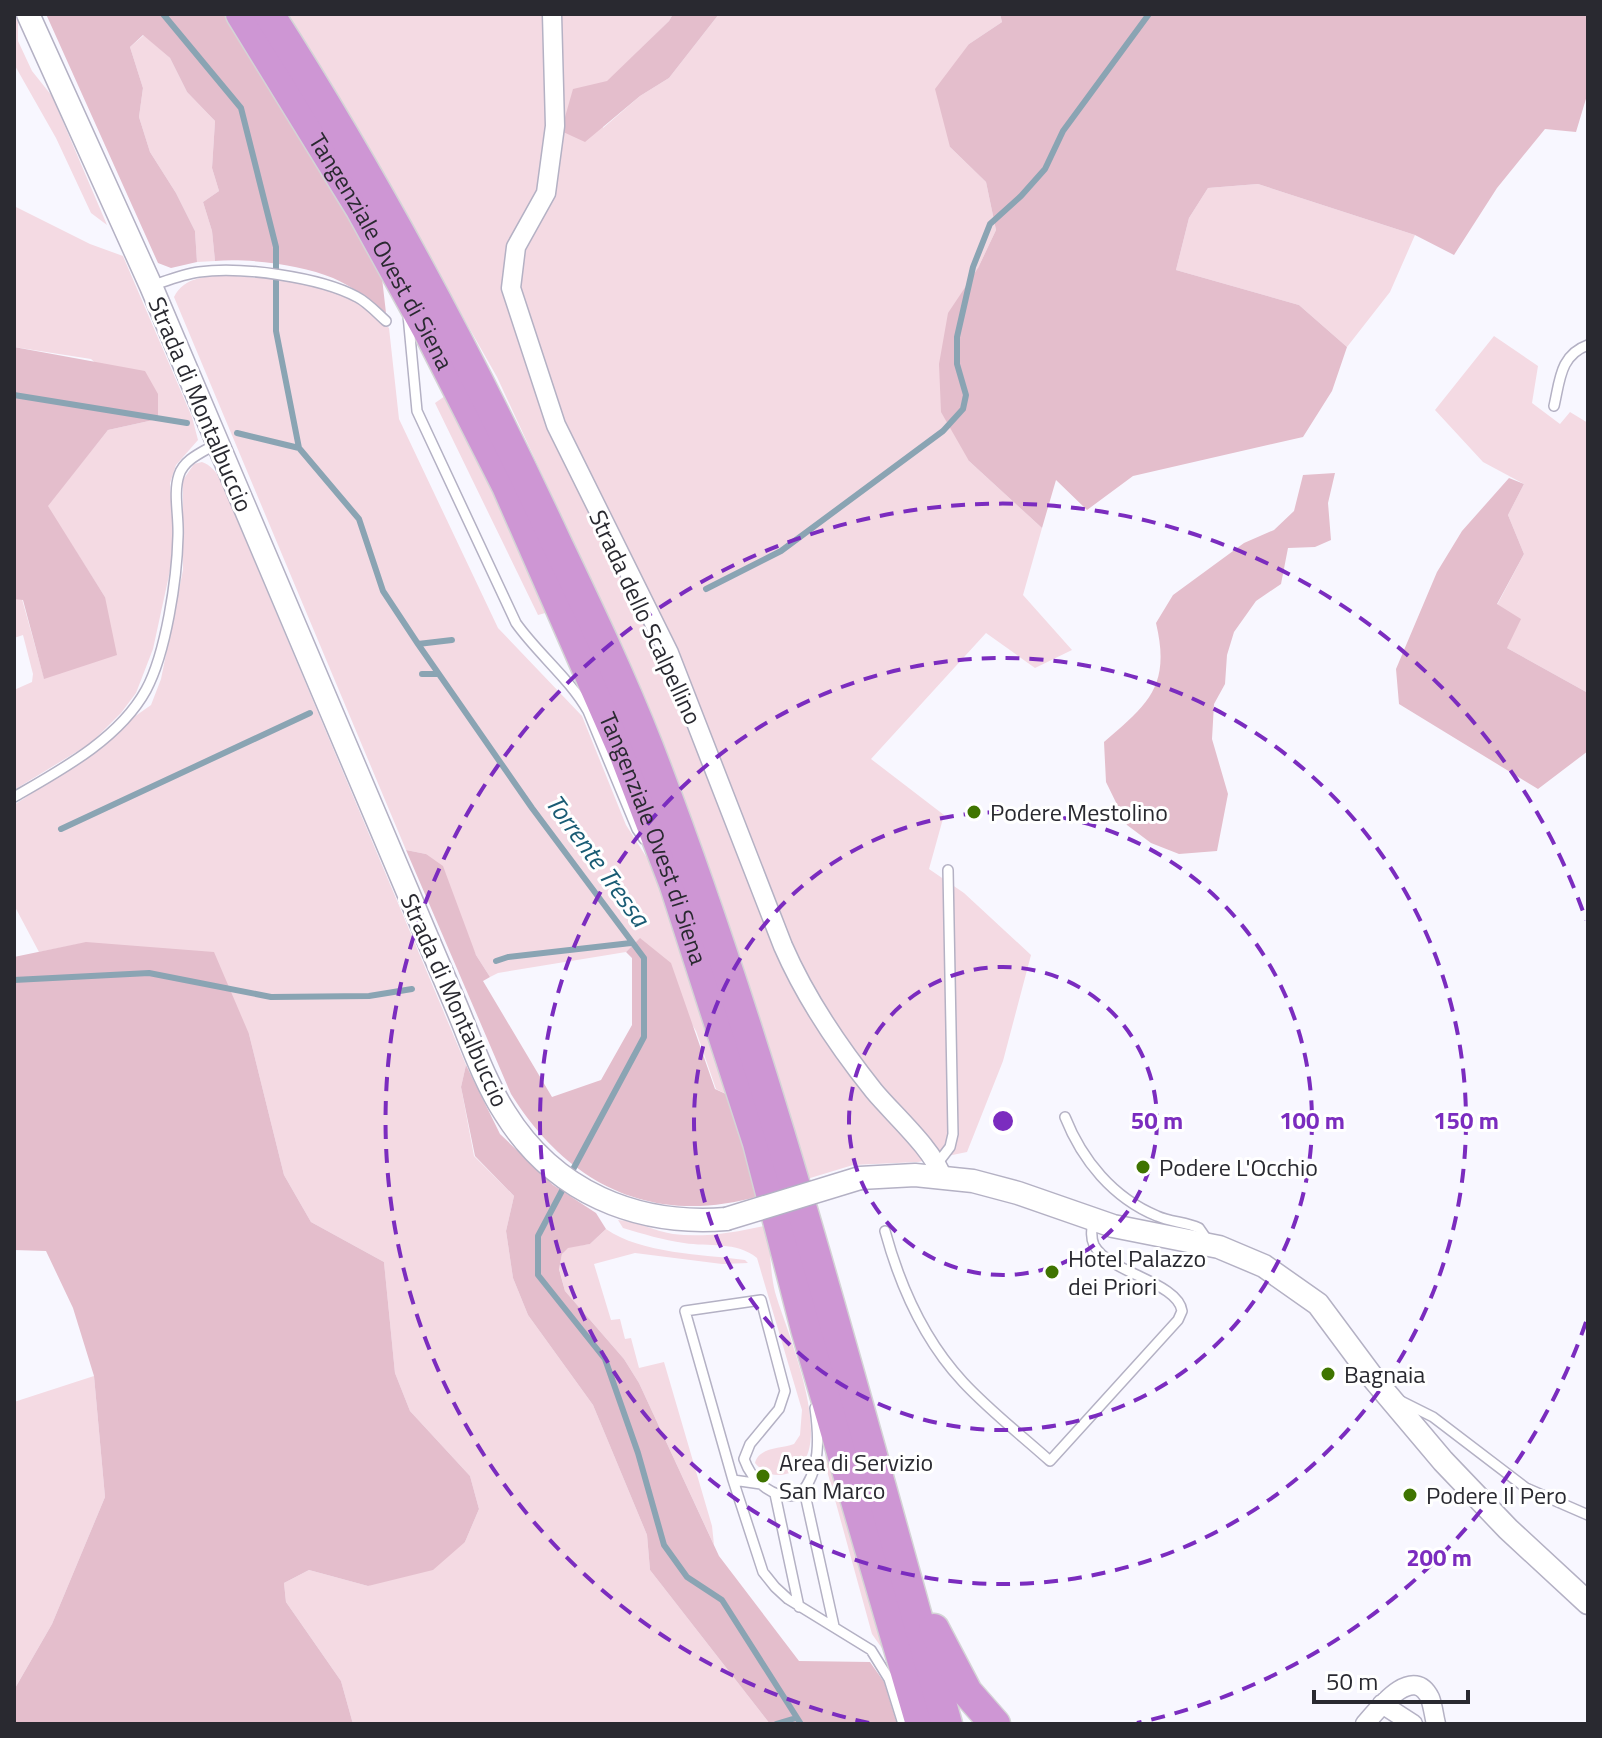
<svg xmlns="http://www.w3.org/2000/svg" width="1602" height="1738" viewBox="0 0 1602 1738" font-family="'Titillium Web',sans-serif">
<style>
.green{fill:#f4dae3}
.forest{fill:#e4becc}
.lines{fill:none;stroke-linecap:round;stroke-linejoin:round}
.stream{stroke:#8aa4b3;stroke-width:6}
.service-casing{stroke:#b4b1c4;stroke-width:12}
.minor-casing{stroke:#b4b1c4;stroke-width:21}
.tertiary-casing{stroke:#b4b1c4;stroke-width:25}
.trunk-casing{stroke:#d4d4d6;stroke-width:33}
.service{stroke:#fff;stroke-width:9}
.minor{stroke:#fff;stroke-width:18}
.tertiary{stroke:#fff;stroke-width:22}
.trunk{stroke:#ce96d4;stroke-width:30}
.tertiary-bridge-casing{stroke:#b4b1c4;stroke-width:25;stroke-linecap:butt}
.tertiary-bridge{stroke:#fff;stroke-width:22}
.ring{fill:none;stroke:#7b2cbf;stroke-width:4;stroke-dasharray:14 10}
.poi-dot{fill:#3f7400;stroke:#fff;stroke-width:3}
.labels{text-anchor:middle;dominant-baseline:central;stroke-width:6;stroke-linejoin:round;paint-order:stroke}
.street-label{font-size:24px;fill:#292930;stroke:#fff}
.poi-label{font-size:24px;fill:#292930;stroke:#fff;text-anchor:start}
.water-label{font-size:26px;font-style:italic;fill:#195b74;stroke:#fff}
.centre{fill:#7b2cbf;stroke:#fff;stroke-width:4}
.ring-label{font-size:24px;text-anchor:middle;font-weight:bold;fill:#7b2cbf;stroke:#fff;stroke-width:6;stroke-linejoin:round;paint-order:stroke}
</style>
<rect width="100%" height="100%" fill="#f8f7ff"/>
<path class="green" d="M14 14 18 22V41L32 71 52 96 107 225 91 213 56 138 14 64Z
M284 14H673L669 21 607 82 603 128 640 96 669 78 719 14H1000L1002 22 969 44 950 147 986 182 996 230 978 268 969 461 1042 528 1023 595 1072 650 1035 668 986 633 871 759 944 815 929 869 964 893 1031 955 1003 1061 967 1152 918 1162 853 1165 807 1179 719 894 629 663 497 377 417 236Z
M144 35 170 58 187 92 215 121 212 168 219 191 203 202 212 231 215 261 197 262 195 231 176 193 150 152 139 117 143 88 130 47Z
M1258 184 1415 235 1390 292 1347 347 1299 305 1176 270 1189 218 1208 188Z
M14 206 90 244 123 256 192 417 198 440 176 465 170 483 173 535 171 566 153 649 136 693 121 713 91 743 14 790V690L32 682 33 674 23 635 14 638V599H22L44 678 105 597 47 506 108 430 158 419 91 359 14 347Z
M227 275C270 280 322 279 360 304 370 311 379 320 389 328L399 419 498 628 582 716 626 825 663 883 728 1095 716 1089 696 1031 641 939 626 952 498 973 490 977 476 955 426 854 406 850 174 297C185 276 206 277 227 275Z
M1494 336 1538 366 1532 403 1560 424 1570 412 1588 423V693L1507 648 1497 605 1524 554 1508 515 1524 484 1483 462 1435 410Z
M445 396 451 399 549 612 538 615 435 403Z
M202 462C222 468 230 504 238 522L466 1065 461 1087 474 1156 514 1196 506 1231 513 1278 528 1315 593 1405 647 1535 650 1570 770 1724H353L341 1681 286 1602 284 1583 309 1570 368 1586 465 1542 479 1509 470 1476 410 1411 395 1373 384 1262 311 1222 284 1175 249 1034 84 943 39 952 14 905V805L101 748 134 717 151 705 161 679 183 570V480L194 464Z
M618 1220C636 1221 654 1231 673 1234 705 1238 737 1232 768 1225 770 1247 770 1271 775 1292 785 1328 847 1467 781 1475 770 1476 761 1470 755 1463 759 1447 780 1449 794 1444L800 1435 802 1410 757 1258C737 1241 708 1247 684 1243 663 1240 643 1234 623 1228Z
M606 1229C642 1254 702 1254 745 1260L748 1263 722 1264 635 1253 594 1264 611 1320 620 1319 625 1339 631 1338 639 1368 664 1362 712 1526 714 1545 639 1383 624 1359 565 1291 559 1268 562 1254 568 1247 590 1244Z
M94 1376 105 1497 52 1624 14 1690V1402Z
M825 1441 886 1654 872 1634 826 1467Z"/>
<path class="forest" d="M46 14H227L376 261 382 278 386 313C369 299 353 287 333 278 302 265 249 258 215 261L212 231 203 202 219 191 212 168 215 121 187 92 170 58 143 35 130 47 143 88 139 117 150 152 176 193 195 231 197 262 171 268 158 263Z
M673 14H719L669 78 640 96 585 142 561 131 573 89 607 81 669 21Z
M1000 14H1588V92L1576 132 1545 129 1497 188 1454 255 1415 235 1258 184 1208 188 1189 218 1176 270 1299 305 1347 347 1332 391 1303 437 1133 476 1087 510 1056 480 1042 528 969 461 941 412 939 364 948 313 978 268 996 230 986 182 950 147 935 89 969 44 1002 22Z
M14 347 145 371 158 394V419L108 430 48 506 105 597 117 655 44 679 23 600 14 599Z
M1335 473 1328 503 1331 540 1315 547 1288 548 1281 584 1256 601 1234 632 1227 655 1225 684 1214 704 1212 739 1228 794 1217 851 1179 854 1151 843 1127 825 1106 782 1104 742C1148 704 1171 686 1156 623L1173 595 1244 543 1274 530 1294 511 1303 475Z
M1509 478 1524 484 1508 515 1524 554 1497 604 1521 619 1507 648 1588 693V751L1538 789 1399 704 1396 669 1437 572 1462 531Z
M406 850 426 854 443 866 476 955 490 977 483 981 552 1097 601 1080 632 1025V958L626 952 640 938 671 963 715 1089 728 1095 759 1196C653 1227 568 1185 511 1094Z
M86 942 214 952 249 1034 284 1175 311 1222 384 1262 395 1373 410 1411 470 1476 479 1509 465 1542 433 1570 368 1586 309 1570 284 1583 286 1602 341 1681 353 1724H14V1690L52 1624 105 1497 94 1376 73 1308 46 1251 14 1250V957Z
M466 1065 500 1134 553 1185 596 1213 606 1229 590 1244 568 1248 562 1254 559 1269 565 1291 624 1359 639 1383 719 1556 799 1661 870 1662 884 1682 897 1724H770L650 1570 647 1535 593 1405 528 1315 513 1278 506 1231 514 1196 475 1156 461 1087Z"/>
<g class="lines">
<path class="stream" d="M163 14 241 108 276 247V331L299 448 359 519 383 591 418 644 532 808 644 958V1037L570 1175
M14 395 187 423
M237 433 299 448
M706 589 781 551 943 431 963 409 966 395 957 364V337L973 267 990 224 1021 196 1045 169 1063 131 1149 14
M418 644 452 640
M422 674H438
M61 829 310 713
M496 961 508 957 631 943
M14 980 149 973 271 997 369 996 412 989
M565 1185 538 1236V1275L605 1359 638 1453 664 1545 687 1577 722 1600 801 1724
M776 1724 796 1718"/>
<defs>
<path id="service" d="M151 286C166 281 183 274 199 272 240 266 320 277 357 297 367 302 377 313 386 321
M408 315 417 411 516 623C538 654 569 678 588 711L637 829 644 839
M1554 406C1560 380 1560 355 1588 345
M14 797C61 770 119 739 146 690 166 653 177 579 178 536 179 516 173 493 179 475 184 459 203 452 216 444
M1065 1117C1082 1160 1113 1198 1157 1216 1170 1222 1186 1222 1199 1228L1208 1241
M937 1164 950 1147 953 1134 948 870
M885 1231C900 1286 924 1340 963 1382 990 1411 1021 1435 1050 1461L1178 1320 1182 1311C1178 1282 1109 1273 1094 1245 1090 1237 1092 1228 1093 1220
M1401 1401 1433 1417 1526 1488 1588 1515
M815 1408C819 1436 821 1472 800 1494 776 1502 752 1482 744 1459L750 1444 779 1409 785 1391 761 1300 685 1311 733 1480 763 1572 775 1587 788 1599 871 1650 889 1679 903 1724
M733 1480 761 1484
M804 1490 834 1626
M775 1494 799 1607"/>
<path id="minor" d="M552 14 555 126 546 193 516 247 511 288 556 425 669 653 783 946C806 999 838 1046 874 1091 893 1114 934 1150 942 1177
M1382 1704 1413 1724
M1365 1724C1378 1709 1413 1663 1430 1698 1433 1706 1434 1716 1436 1724"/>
<path id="tertiary" d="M28 14 151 286 454 1001C470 1038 483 1079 505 1113 554 1192 636 1226 726 1219
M860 1178 915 1175 973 1181 1018 1193 1113 1226 1219 1247 1264 1266 1318 1304 1373 1378 1443 1461 1508 1529 1588 1603"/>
<g id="trunk">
<path id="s1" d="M241 14 361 209 430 334 507 486 625 755 674 883 758 1143 806 1329 921 1724"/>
<path d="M269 14C378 184 472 361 557 544 589 611 621 678 648 747 771 1065 854 1397 947 1724"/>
<path d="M934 1629 967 1692 995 1724"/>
</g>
</defs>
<use href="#service" class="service-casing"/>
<use href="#minor" class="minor-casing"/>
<use href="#tertiary" class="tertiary-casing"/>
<use href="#trunk" class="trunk-casing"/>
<use href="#service" class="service"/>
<use href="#minor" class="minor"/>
<use href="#tertiary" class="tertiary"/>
<use href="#trunk" class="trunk"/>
<defs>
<path id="tertiary-bridge" d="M726 1219 860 1178"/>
</defs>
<use href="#tertiary-bridge" class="tertiary-bridge-casing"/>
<use href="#tertiary-bridge" class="tertiary-bridge"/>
</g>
<g class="ring">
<circle cx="1003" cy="1121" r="154"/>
<circle cx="1003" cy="1121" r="309"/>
<circle cx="1003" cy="1121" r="463"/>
<path d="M1586 1322A617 617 0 0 1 1137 1723M869 1723A617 617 0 1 1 1586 920"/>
</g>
<g class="poi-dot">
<circle cx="974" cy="812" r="8"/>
<circle cx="1143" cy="1167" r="8"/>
<circle cx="1052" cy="1272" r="8"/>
<circle cx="1328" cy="1374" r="8"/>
<circle cx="763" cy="1476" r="8"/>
<circle cx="1410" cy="1495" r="8"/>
</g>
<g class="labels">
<g class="street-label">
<text stroke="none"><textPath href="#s1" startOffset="276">Tangenziale Ovest di Siena</textPath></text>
<text transform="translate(201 404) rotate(67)">Strada di Montalbuccio</text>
<text transform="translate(646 617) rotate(65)">Strada dello Scalpellino</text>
<text stroke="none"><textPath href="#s1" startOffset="924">Tangenziale Ovest di Siena</textPath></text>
<text transform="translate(455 1000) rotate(66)">Strada di Montalbuccio</text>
</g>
<g class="poi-label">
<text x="990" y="812">Podere Mestolino</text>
<text x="1159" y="1167">Podere L'Occhio</text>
<text x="1068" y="1258">Hotel Palazzo<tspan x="1068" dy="28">dei Priori</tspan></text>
<text x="1344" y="1374">Bagnaia</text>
<text x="779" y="1462">Area di Servizio<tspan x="779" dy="28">San Marco</tspan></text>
<text x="1426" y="1495">Podere Il Pero</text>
</g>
<g class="water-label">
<text transform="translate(598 860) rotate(54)">Torrente Tressa</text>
</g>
</g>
<circle cx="1003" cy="1121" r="12" class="centre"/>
<g class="ring-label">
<text x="1157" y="1129">50 m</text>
<text x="1312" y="1129">100 m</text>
<text x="1466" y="1129">150 m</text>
<text x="1439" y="1566">200 m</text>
</g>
<rect width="1602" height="1738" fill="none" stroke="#292930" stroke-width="32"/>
<path d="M1314 1690v12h154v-12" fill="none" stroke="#292930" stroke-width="4"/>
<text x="1326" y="1690" font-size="24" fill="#292930" stroke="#ffffff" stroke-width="6" paint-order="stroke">50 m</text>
</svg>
